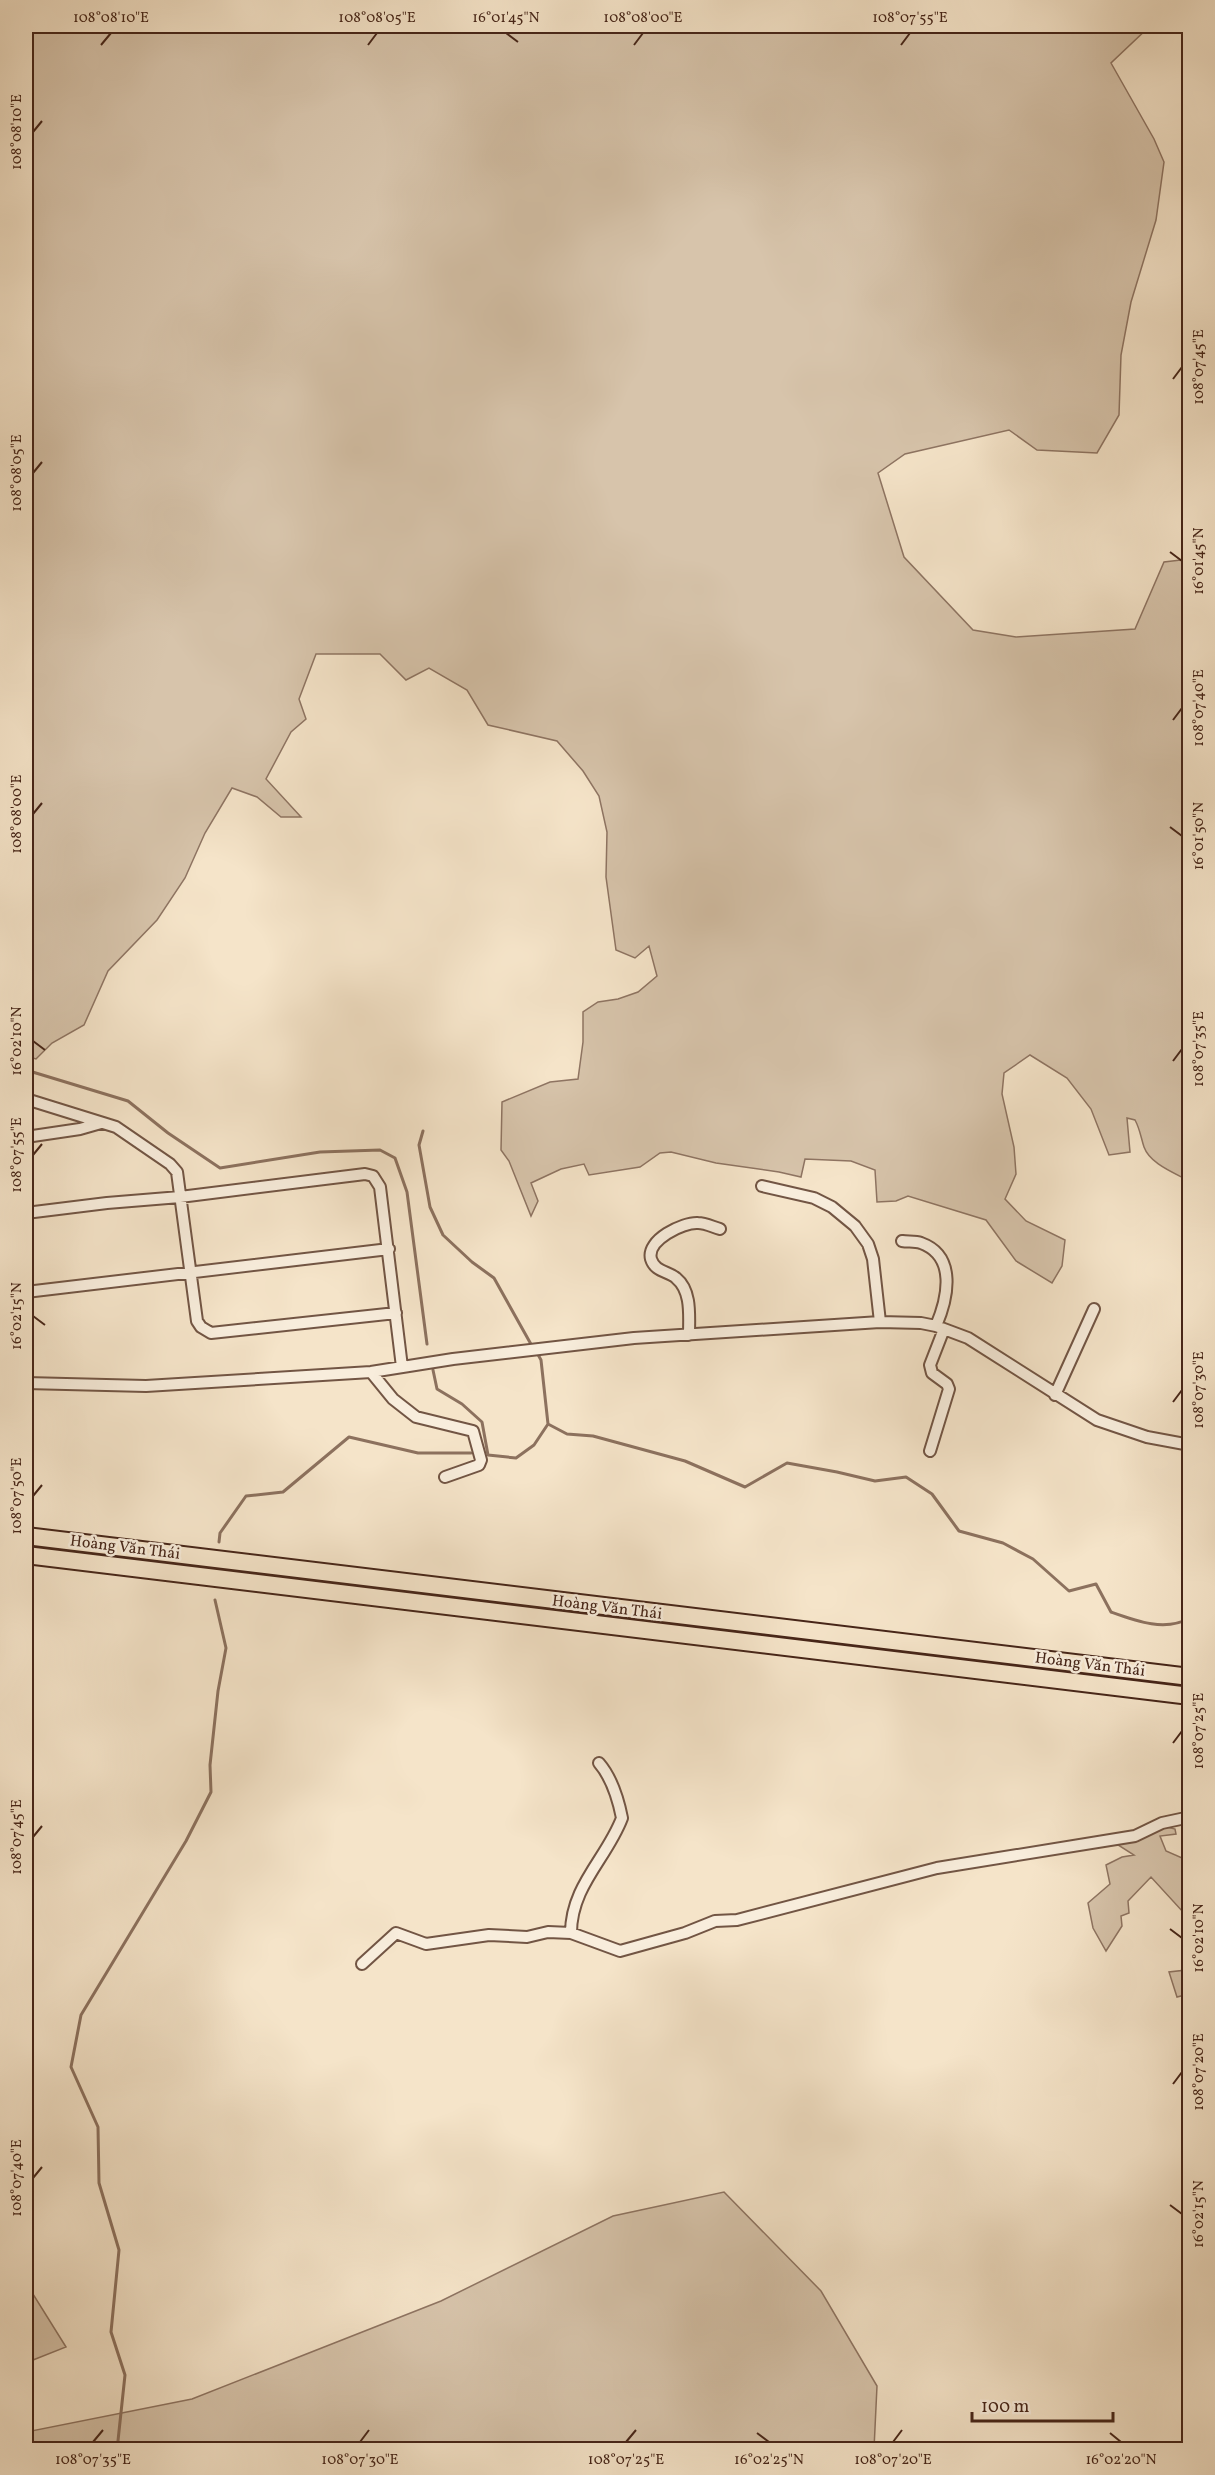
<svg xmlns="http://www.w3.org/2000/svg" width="1215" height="2475" viewBox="0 0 1215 2475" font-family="Vollkorn,serif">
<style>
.green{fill:#d7c4ab;stroke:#8e7462;stroke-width:1.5}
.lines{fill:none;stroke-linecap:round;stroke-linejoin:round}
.stream{stroke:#8c715e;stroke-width:3}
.street-casing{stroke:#725544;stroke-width:14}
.primary-casing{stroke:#462518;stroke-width:20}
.street{stroke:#f8eddc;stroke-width:10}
.primary{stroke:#f5e4c9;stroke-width:16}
.ticks{fill:none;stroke:#462518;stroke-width:2}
.labels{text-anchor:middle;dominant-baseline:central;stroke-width:5;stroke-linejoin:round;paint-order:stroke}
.street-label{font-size:16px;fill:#462518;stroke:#f8eddc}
.neatline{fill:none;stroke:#462518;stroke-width:2}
.ticks-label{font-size:15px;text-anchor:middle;fill:#462518}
</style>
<rect width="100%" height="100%" fill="#f5e4c9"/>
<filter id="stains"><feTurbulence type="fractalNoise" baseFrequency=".00333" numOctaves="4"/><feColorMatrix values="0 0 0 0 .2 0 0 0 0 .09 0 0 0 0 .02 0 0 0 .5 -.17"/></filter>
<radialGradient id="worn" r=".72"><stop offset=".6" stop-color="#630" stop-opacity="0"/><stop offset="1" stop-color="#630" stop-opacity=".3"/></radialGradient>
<path class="green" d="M26 26H1150L1111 63 1154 139 1164 162 1156 220 1131 302 1121 355 1119 415 1097 453 1037 450 1009 430 905 454 878 473 904 557 973 630 1016 637 1135 629 1164 562 1189 559V1181C1175 1173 1150 1164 1144 1147 1141 1138 1140 1129 1135 1120L1127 1118 1130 1152 1109 1155 1091 1109 1067 1078 1030 1055 1004 1073 1002 1094 1014 1147 1016 1174 1005 1199 1026 1221 1065 1240 1062 1266 1052 1283 1016 1261 986 1220 908 1196 896 1201 877 1202 875 1170 851 1161 805 1159 801 1177 779 1172 716 1163 671 1152 660 1153 640 1167 589 1175 584 1164 561 1169 531 1183 538 1201 531 1216 509 1161 501 1150 502 1102 550 1082 578 1079 583 1042V1012L598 1002 618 999 638 992 657 976 649 946 635 958 616 950 606 877 607 832 599 796 583 771 557 741 488 725 467 690 429 668 406 680 380 654H316L299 699 306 719 291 732 266 779 301 817H281L257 797 232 788 205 833 185 878 157 920 108 971 84 1025 52 1043 36 1059 26 1056Z
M1167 1827 1175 1829 1176 1834 1160 1836 1166 1851 1189 1861V1931L1184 1913 1151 1877 1128 1901 1129 1913 1121 1916 1122 1926 1106 1951 1093 1928 1088 1903 1110 1884 1106 1865 1122 1857 1134 1855 1115 1843Z
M1189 1954V1994L1177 1997 1169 1972 1186 1970Z
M724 2192 821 2291 877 2386 874 2449H26V2432L192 2399 441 2301 613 2216Z
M28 2286 66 2347 33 2360 26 2348V2287Z"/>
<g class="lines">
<path class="stream" d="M26 1070 128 1101 168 1133 220 1168 320 1152 380 1150 395 1158 407 1192 427 1344
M423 1131 419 1145 430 1207 443 1235 472 1262 494 1278 532 1346
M433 1370 437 1389 462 1404 482 1422 488 1455 516 1458 534 1445 548 1424 541 1360 536 1351
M548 1424 567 1434 593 1436 685 1461 745 1487 787 1463 837 1472 875 1481 906 1477 932 1494 959 1531 1003 1543 1033 1559 1069 1591 1096 1584 1111 1612C1136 1621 1165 1632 1190 1618
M219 1542 220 1533 246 1496 283 1492 349 1437 418 1453H471
M117 2450 125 2375 111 2332 119 2250 99 2183 98 2127 71 2067 81 2015 186 1841 211 1792 210 1765 218 1691 226 1648 215 1600"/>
<defs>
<path id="street" d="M26 1099 116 1127 170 1164 177 1172 197 1321 201 1327 211 1333 396 1313
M26 1137 80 1129 101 1123
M762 1186 814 1198 832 1207 855 1226 868 1244 873 1259 880 1322
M26 1213 107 1203 180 1197 365 1174 373 1176 380 1187 402 1367
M902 1241C908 1242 915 1241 921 1243 957 1256 948 1298 936 1326
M26 1292 389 1249
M689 1335C689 1316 692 1291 676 1278 668 1271 655 1272 651 1259 646 1240 683 1222 698 1223 705 1223 713 1227 720 1229
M371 1372 393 1399 416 1417 473 1431 481 1460 479 1465 445 1477
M26 1383 146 1386 371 1372 453 1359 634 1338 880 1322 921 1323 936 1326 968 1338 1097 1420 1147 1437 1190 1445
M1055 1395 1094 1309
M930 1451 949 1389 947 1384 932 1373 930 1365 944 1329
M571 1933C571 1886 607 1858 622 1818 618 1798 612 1778 599 1763
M362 1964 396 1933 426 1944 489 1935 527 1937 548 1932 571 1933 620 1951 685 1933 715 1921 737 1920 937 1868 1135 1836 1162 1823 1190 1817"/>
<path id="primary" d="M26 1536 1190 1677
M26 1555 1190 1696"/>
</defs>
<use href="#street" class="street-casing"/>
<use href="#primary" class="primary-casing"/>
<use href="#street" class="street"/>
<use href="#primary" class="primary"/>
</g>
<path class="ticks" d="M506 33 518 42M101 45 111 33M368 45 377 33M634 45 643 33M901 45 910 33M33 132 42 121M1173 379 1182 367M33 473 42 462M1170 552 1182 561M1173 720 1182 708M33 814 42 803M1170 827 1182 836M33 1041 45 1050M1173 1061 1182 1049M33 1155 42 1144M33 1316 45 1325M1173 1402 1182 1390M33 1496 42 1485M1173 1743 1182 1731M33 1837 42 1826M1170 1929 1182 1938M1173 2084 1182 2072M33 2178 42 2167M1170 2205 1182 2214M757 2433 769 2442M1110 2433 1121 2442M93 2442 103 2430M360 2442 369 2430M626 2442 636 2430M893 2442 902 2430"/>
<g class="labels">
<g class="street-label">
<text transform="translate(125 1548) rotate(7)">Hoàng Văn Thái</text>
<text transform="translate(607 1608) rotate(7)">Hoàng Văn Thái</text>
<text transform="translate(1090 1665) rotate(7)">Hoàng Văn Thái</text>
</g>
</g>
<rect width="1215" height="2475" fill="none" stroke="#f5e4c9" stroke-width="66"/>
<path d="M972 2412v9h141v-9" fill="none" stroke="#462518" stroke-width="3"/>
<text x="981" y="2412" font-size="18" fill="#462518" stroke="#f8eddc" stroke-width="4.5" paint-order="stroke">100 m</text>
<rect x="33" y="33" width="1149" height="2409" class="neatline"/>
<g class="ticks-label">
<text x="111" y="22">108°08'10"E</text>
<text x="377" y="22">108°08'05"E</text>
<text x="506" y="22">16°01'45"N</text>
<text x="643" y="22">108°08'00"E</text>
<text x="910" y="22">108°07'55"E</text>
<text transform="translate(16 132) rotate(-90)" y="5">108°08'10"E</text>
<text transform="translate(1198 367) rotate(-90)" y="5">108°07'45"E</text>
<text transform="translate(16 473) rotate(-90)" y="5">108°08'05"E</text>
<text transform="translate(1198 561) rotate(-90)" y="5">16°01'45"N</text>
<text transform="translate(1198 708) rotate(-90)" y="5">108°07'40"E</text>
<text transform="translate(16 814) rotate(-90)" y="5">108°08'00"E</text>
<text transform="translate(1198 836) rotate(-90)" y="5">16°01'50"N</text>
<text transform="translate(16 1041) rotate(-90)" y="5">16°02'10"N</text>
<text transform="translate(1198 1049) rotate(-90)" y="5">108°07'35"E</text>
<text transform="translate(16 1155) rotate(-90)" y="5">108°07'55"E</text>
<text transform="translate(16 1316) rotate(-90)" y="5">16°02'15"N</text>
<text transform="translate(1198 1390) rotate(-90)" y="5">108°07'30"E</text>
<text transform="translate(16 1496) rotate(-90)" y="5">108°07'50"E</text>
<text transform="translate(1198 1731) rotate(-90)" y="5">108°07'25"E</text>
<text transform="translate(16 1837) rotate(-90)" y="5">108°07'45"E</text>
<text transform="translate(1198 1938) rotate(-90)" y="5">16°02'10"N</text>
<text transform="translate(1198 2072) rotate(-90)" y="5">108°07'20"E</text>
<text transform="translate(16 2178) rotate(-90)" y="5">108°07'40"E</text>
<text transform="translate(1198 2214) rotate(-90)" y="5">16°02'15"N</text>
<text x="93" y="2464">108°07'35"E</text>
<text x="360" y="2464">108°07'30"E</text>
<text x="626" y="2464">108°07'25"E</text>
<text x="769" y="2464">16°02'25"N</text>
<text x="893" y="2464">108°07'20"E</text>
<text x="1121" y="2464">16°02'20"N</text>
</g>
<rect width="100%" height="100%" filter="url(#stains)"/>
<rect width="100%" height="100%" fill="url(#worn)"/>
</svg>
